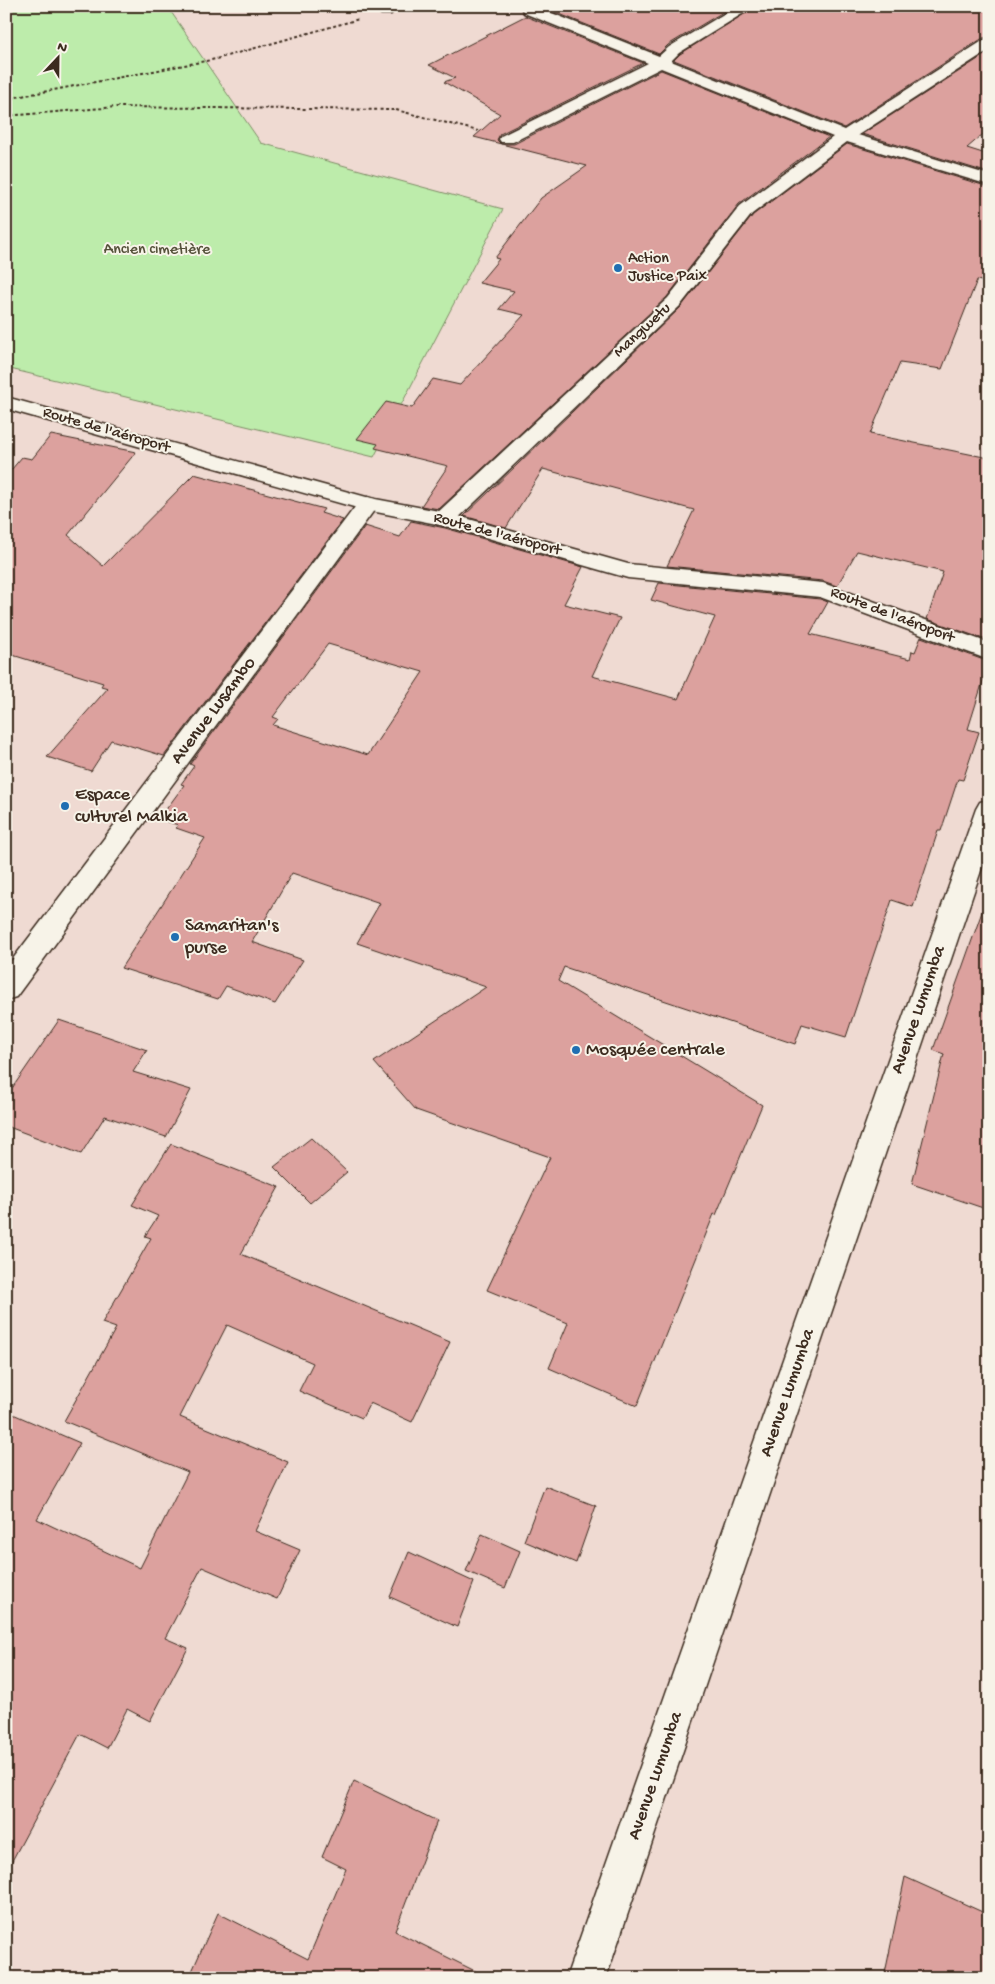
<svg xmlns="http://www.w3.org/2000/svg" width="995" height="1984" viewBox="0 0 995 1984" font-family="'Gochi Hand',sans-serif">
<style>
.green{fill:#bdecab;stroke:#7c8b64}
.building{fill:#dca19e;stroke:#3b2a1e;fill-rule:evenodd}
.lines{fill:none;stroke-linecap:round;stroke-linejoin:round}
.minor-casing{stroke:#3b2a1e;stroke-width:3}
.tertiary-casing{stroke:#3b2a1e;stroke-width:3}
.path{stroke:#3b2a1e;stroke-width:2;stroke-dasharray:3 2.5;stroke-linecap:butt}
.minor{fill:#f7f3e8;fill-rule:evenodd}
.tertiary{fill:#f7f3e8;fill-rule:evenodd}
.poi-dot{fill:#1f6fb2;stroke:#f7f3e8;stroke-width:2}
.labels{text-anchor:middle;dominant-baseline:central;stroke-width:4;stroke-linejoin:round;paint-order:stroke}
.far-park-label{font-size:16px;fill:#55513a;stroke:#f7f3e8}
.far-poi-label{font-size:16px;fill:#3b2a1e;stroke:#f7f3e8;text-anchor:start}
.far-street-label{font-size:16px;fill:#3b2a1e;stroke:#f7f3e8}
.street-label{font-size:19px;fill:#3b2a1e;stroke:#f7f3e8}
.poi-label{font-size:19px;fill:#3b2a1e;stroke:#f7f3e8;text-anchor:start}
</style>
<rect width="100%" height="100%" fill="#efdad2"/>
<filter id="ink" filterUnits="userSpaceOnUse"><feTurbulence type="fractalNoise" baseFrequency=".02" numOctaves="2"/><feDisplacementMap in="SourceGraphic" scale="10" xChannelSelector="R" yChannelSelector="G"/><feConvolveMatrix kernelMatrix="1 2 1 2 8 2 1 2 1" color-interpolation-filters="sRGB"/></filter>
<g filter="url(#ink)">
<path class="green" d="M6 6H167L261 143 503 209 374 457 6 368Z"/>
<path class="building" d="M544 6H733L668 45 659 54 542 7Z
M757 6H989V37L983 38 844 128 674 60 680 54Z
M525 16 643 63 500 134 497 140 501 144H514L661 70 829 137 739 204 667 297 439 509 421 506 448 466 375 448 378 444 357 439 386 402 412 408 433 379 460 385 524 315 499 309 514 291 479 283 499 259 495 258 541 198 587 166 474 137 500 114 444 82 455 78 429 65Z
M989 52V129L967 148 989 155V173L862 134Z
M847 144 989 187V283L977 280 942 369 900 363 870 434 989 458V641L927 619 943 572 857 551 837 586 823 581 667 566 694 510 543 469 506 528 464 516 681 307 753 215Z
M51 435 136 452 68 535 103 566 194 474 324 509 321 513 343 520 164 756 111 740 91 771 47 757 108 688 101 686 103 683 6 653V476L22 457 32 459Z
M411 521 445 528 583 567 564 604 620 618 592 676 678 699 715 617 651 600 659 583 820 599 828 602 810 634 910 659 912 651 915 652 921 637 989 662 968 729 979 732 963 780 958 779 941 831H938L913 907 892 900 846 1037 802 1024 795 1044 564 967 558 981 762 1105 716 1215 714 1214 637 1406 549 1368 568 1323 487 1290 550 1157 416 1110 374 1062 486 987 357 943 380 903 292 873 252 942 303 960 275 1004 226 986 218 999 121 968 205 838 176 828 178 825 159 819 184 785 181 784 194 766 190 764 365 526 400 537ZM328 644 423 672 368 755 273 725 278 719 273 717Z
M983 909 989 910V1210L912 1184 944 1054 933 1050Z
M59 1020 147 1050 133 1072 191 1090 166 1137 105 1116 81 1154 6 1126V1097Z
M311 1138 347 1172 310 1203 274 1167Z
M171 1144 279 1187 241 1254 450 1342 412 1422 370 1403 362 1418 299 1391 313 1363 227 1325 180 1417 288 1462 255 1531 300 1550 277 1599 202 1567 165 1638 188 1648 150 1721 127 1709 107 1748 80 1734 6 1872V1411L80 1443 37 1519 140 1568 188 1472 64 1421 116 1328 102 1323 151 1238 145 1236 158 1216 132 1205Z
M545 1486 596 1506 576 1563 524 1541Z
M482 1534 520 1551 505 1588 466 1571Z
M409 1552 474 1582 457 1627 390 1597Z
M354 1781 437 1821 395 1931 489 1978H189L218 1913 308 1959 346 1869 322 1857Z
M905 1877 989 1915V1978H884Z"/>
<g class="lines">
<defs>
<path id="minor" d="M382 6H396L391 14H381L379 11Z
M520 6H534L659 56 669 47 737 6H755L679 53 671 61 844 130 984 40 989 39V50L858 135 989 175V185L847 142 752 214 680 306 452 524 444 526 436 524 433 519 436 514 668 298 740 206 833 137 661 68 513 142H501L499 139 501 136 648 63 524 13Z
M368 497 375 499 379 504 375 509 16 997 6 1000V968L361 499Z
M989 800V847L606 1978H566L976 809 980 802Z"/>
<path id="tertiary" d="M6 397 370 498 444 512 628 564 823 583 989 643V660L820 597 628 578 442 525 361 509 6 409Z"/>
</defs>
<use href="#minor" class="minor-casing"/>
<use href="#tertiary" class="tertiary-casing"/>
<path class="path" d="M6 99 216 59 359 19
M6 116 116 107 396 110 478 131"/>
<use href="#minor" class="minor"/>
<use href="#tertiary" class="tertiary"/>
</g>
</g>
<g class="poi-dot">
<circle cx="618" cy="268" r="5"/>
<circle cx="65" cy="806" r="5"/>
<circle cx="175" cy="937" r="5"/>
<circle cx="576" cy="1050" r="5"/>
</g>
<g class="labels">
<g class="far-park-label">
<text x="157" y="250">Ancien cimetière</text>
</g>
<g class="far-poi-label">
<text x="628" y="259">Action<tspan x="628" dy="18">Justice Paix</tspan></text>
</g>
<g class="far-street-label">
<text transform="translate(643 331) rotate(-43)">Mangwetu</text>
<text transform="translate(106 431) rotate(16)">Route de l'aéroport</text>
<text transform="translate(497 535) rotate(15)">Route de l'aéroport</text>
<text transform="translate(892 616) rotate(21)">Route de l'aéroport</text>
</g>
<g class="street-label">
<text transform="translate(214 711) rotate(-53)">Avenue Lusambo</text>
<text transform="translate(919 1010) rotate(-71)">Avenue Lumumba</text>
<text transform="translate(788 1393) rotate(-71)">Avenue Lumumba</text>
<text transform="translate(656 1776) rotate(-71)">Avenue Lumumba</text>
</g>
<g class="poi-label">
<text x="75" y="795">Espace<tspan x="75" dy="22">culturel Malkia</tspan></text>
<text x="185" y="926">Samaritan's<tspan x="185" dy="22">purse</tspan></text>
<text x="586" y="1050">Mosquée centrale</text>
</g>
</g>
<rect width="995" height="1984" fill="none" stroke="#f7f3e8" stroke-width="25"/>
<rect x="12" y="12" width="970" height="1959" fill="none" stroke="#3b2a1e" stroke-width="2" filter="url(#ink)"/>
<g transform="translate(58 58) rotate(22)" stroke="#f7f3e8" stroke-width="4" paint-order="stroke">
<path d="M0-4L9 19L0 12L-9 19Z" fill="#3b2a1e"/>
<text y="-8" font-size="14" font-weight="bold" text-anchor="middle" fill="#3b2a1e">N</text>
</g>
</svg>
